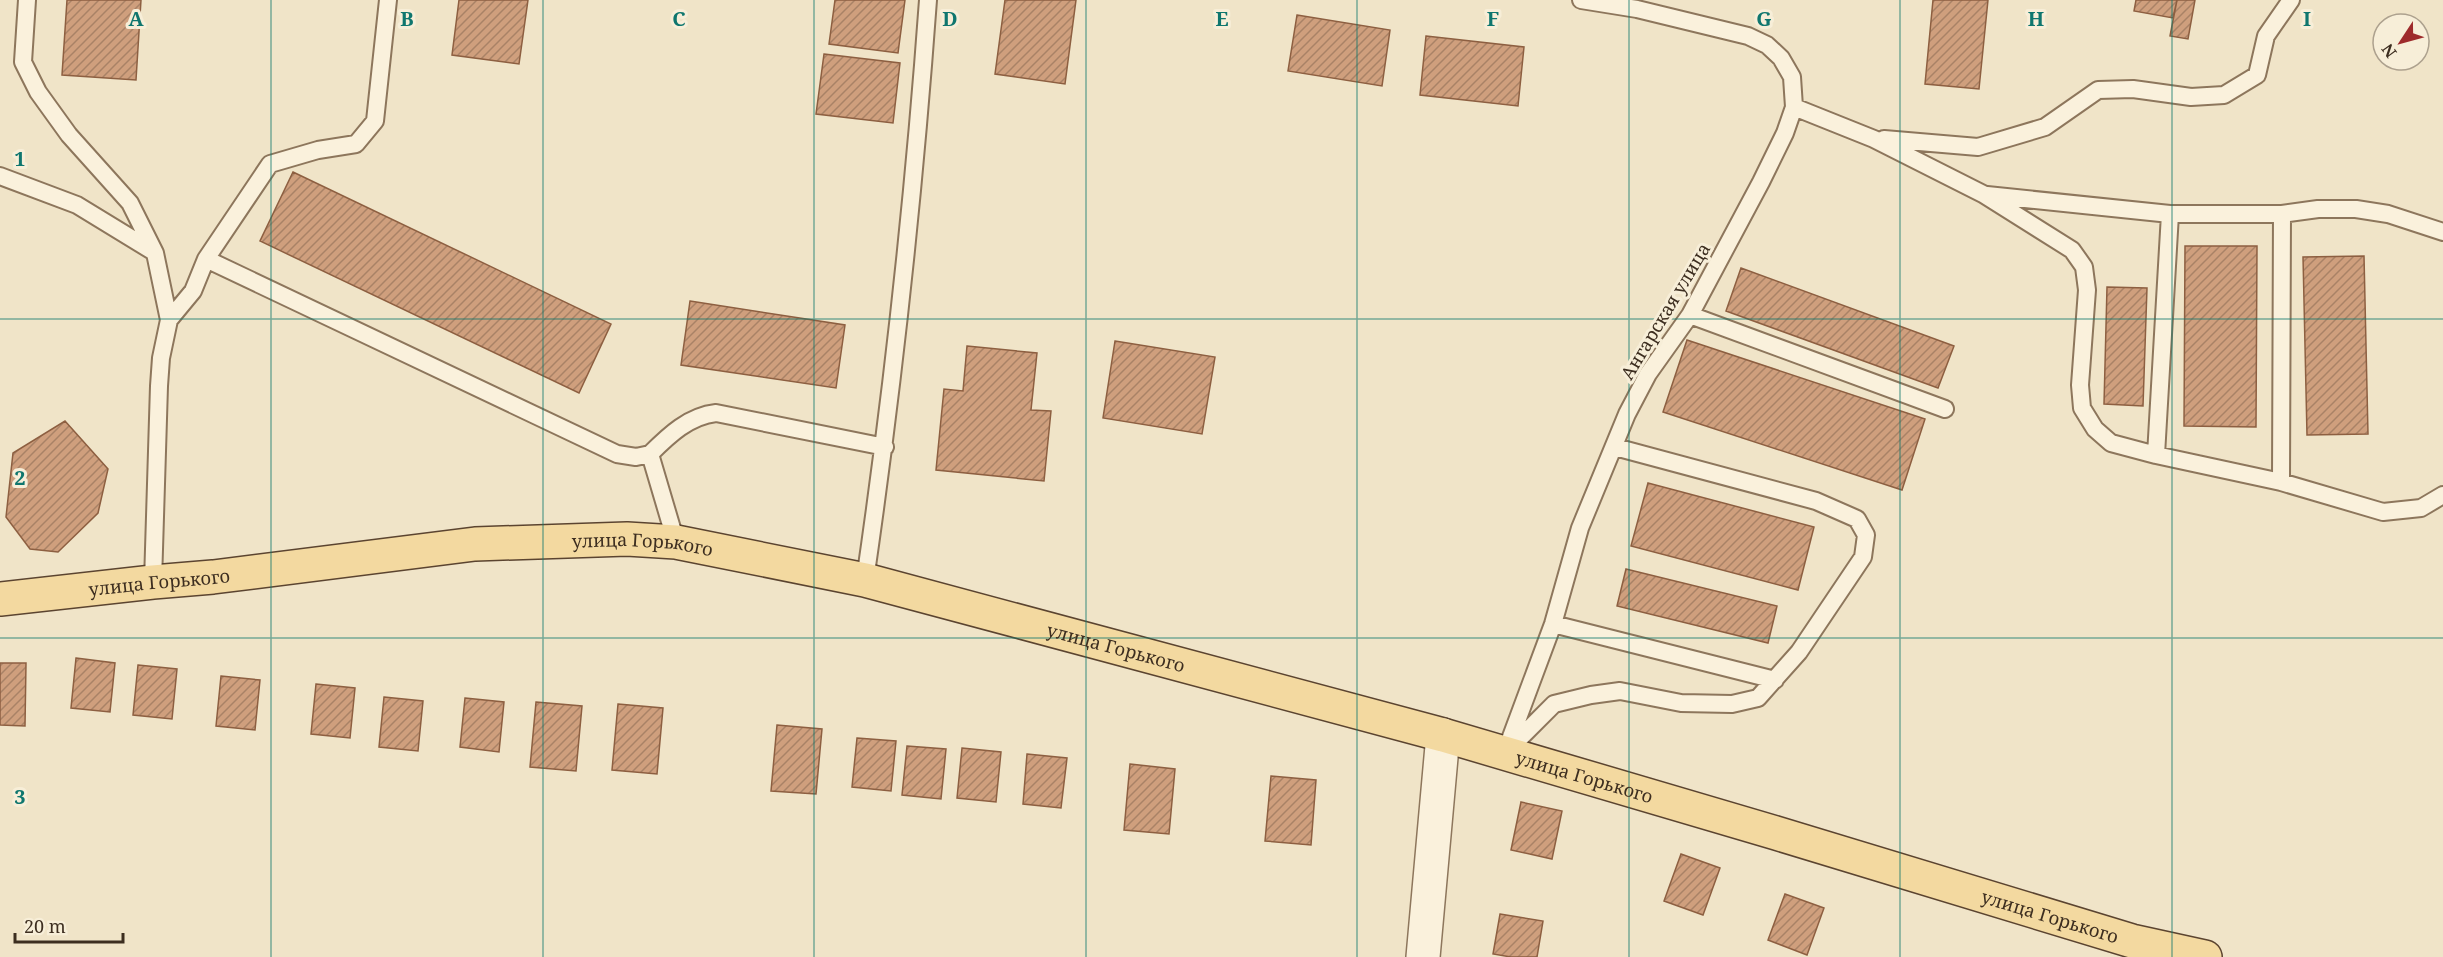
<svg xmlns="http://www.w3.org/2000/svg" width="2443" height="957" viewBox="0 0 2443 957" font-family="'Noto Serif',serif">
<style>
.building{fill:url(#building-hatch);stroke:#8d5f41;stroke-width:1.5}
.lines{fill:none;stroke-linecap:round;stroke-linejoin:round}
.lane-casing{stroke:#8d765c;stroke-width:20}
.street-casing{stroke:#8d765c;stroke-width:36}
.primary-casing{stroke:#5b4430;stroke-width:36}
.lane{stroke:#faf1dc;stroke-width:16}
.street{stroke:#faf1dc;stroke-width:33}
.primary{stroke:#f3d9a0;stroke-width:33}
.grid{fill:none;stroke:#0f766e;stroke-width:1.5;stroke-opacity:0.55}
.labels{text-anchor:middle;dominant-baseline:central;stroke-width:6;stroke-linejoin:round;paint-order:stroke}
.street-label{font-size:18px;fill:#3d2e20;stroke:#f7eed8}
.grid-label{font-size:20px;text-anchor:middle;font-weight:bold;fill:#0f766e;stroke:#f7eed8;stroke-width:6;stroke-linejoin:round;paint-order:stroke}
</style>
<defs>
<pattern id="building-hatch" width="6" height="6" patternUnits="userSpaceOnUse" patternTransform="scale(1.5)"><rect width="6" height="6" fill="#cf9f7d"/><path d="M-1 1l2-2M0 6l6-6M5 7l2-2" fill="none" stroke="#a98266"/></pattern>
</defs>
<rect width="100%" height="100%" fill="#f0e4c8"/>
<path class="building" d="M67 0H141L136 80 62 75Z
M459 0H528L519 64 452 55Z
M835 0H905L898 53 829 44Z
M1005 0H1076L1065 84 995 74Z
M1933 0H1988L1979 89 1925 84Z
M2136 0H2177L2173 18 2134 11Z
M2177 0H2195L2188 39 2170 36Z
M1297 15 1390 30 1382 86 1288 71Z
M1426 36 1524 47 1518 106 1420 95Z
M824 54 900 63 893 123 816 114Z
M293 172 611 324 579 393 260 241Z
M2185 246H2257L2256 427 2184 426Z
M2364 256 2368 434 2307 435 2303 257Z
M1741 268 1954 346 1938 388 1726 311Z
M2107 287 2147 288 2143 406 2104 404Z
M690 301 845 325 836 388 681 365Z
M1687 340 1925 419 1902 490 1663 412Z
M1115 341 1215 357 1202 434 1103 418Z
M967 346 1037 353 1031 410 1051 411 1044 481 936 470 944 389 963 391Z
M65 421 108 469 98 513 58 552 30 549 6 517 13 453Z
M1648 483 1814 527 1798 590 1631 546Z
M1626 569 1777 606 1768 643 1617 606Z
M76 658 115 663 110 712 71 708Z
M0 663H26L25 726 0 725Z
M138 665 177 669 172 719 133 715Z
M221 676 260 680 255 730 216 726Z
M316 684 355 688 350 738 311 734Z
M384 697 423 701 418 751 379 747Z
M465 698 504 702 499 752 460 747Z
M536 702 582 706 576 771 530 767Z
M618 704 663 708 657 774 612 770Z
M777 725 822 729 816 794 771 791Z
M857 738 896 741 891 791 852 787Z
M907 746 946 749 941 799 902 795Z
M962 748 1001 752 996 802 957 798Z
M1027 754 1067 758 1061 808 1023 804Z
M1130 764 1175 769 1169 834 1124 830Z
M1271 776 1316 780 1311 845 1265 841Z
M1521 802 1562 811 1552 859 1511 850Z
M1681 854 1720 868 1703 915 1664 901Z
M1785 894 1824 908 1807 955 1768 940Z
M1500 914 1543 921 1537 957H1511L1493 954Z"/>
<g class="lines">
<defs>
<path id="lane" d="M27 0 23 62 38 92 69 135 130 203 155 253 169 320
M1794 107 1874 139 1983 194 2072 250 2084 267 2087 290 2080 385 2082 408 2095 429 2111 443 2156 455 2281 482 2383 512 2421 508 2443 495
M1884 139 1978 147 2045 127 2098 90 2133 89 2191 97 2224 95 2257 75 2266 36 2291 0
M0 176 77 205 154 252
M1987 195 2170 214H2282L2318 209H2356L2388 214 2443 232
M206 259 617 454 636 457 650 454 676 542
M1690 315 1945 409
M650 454C669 435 689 416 716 413L885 447
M2156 455 2170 214
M2281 482 2282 214
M865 580C893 387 914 194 928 0
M153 582 159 386 161 358 169 320 193 291 206 259 270 164 318 150 356 144 375 121 388 0
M1553 624 1775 680
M1510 748 1554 704 1591 695 1620 691 1681 703 1732 704 1758 698 1799 652 1863 557 1866 535 1857 519 1816 501 1615 447
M1505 753 1553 624 1580 528 1627 414 1648 374 1690 315 1761 182 1785 133 1794 107 1792 77 1781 58 1767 45 1748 36 1637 9 1581 0"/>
<path id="street" d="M1423 957 1443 735"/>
<g id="primary">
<path id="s1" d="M0 599 153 582 213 577 475 544 627 539 676 542 865 580 1443 735 1776 833 2132 941 2205 957"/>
</g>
</defs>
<use href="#lane" class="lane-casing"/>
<use href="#street" class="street-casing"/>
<use href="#primary" class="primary-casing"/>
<use href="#lane" class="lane"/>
<use href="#street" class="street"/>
<use href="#primary" class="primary"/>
</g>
<path class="grid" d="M271 0V957M543 0V957M814 0V957M1086 0V957M1357 0V957M1629 0V957M1900 0V957M2172 0V957M0 319H2443M0 638H2443"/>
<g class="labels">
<g class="street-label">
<text transform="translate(1665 311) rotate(-59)">Ангарская улица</text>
<text stroke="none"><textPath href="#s1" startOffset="646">улица Горького</textPath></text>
<text stroke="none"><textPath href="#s1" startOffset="160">улица Горького</textPath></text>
<text stroke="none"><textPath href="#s1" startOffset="1132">улица Горького</textPath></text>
<text stroke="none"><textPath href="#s1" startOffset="1618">улица Горького</textPath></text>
<text stroke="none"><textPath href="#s1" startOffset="2104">улица Горького</textPath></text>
</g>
</g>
<g class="grid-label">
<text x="136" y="26">A</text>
<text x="407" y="26">B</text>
<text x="679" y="26">C</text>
<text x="950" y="26">D</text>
<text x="1222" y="26">E</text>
<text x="1493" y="26">F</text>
<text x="1764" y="26">G</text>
<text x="2036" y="26">H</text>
<text x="2307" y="26">I</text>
<text x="20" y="166">1</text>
<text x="20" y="485">2</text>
<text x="20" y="804">3</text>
</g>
<g transform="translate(2401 42) rotate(234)"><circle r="28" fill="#f7eed8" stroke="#ada18e" stroke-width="1.5"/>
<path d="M0-4.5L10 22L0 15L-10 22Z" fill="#9e2a2b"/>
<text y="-9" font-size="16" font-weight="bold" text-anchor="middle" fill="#3d2e20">N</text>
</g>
<path d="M15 933v9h108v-9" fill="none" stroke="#3d2e20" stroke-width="3"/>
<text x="24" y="933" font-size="18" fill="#3d2e20" stroke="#f7eed8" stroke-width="4.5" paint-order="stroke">20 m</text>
</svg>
